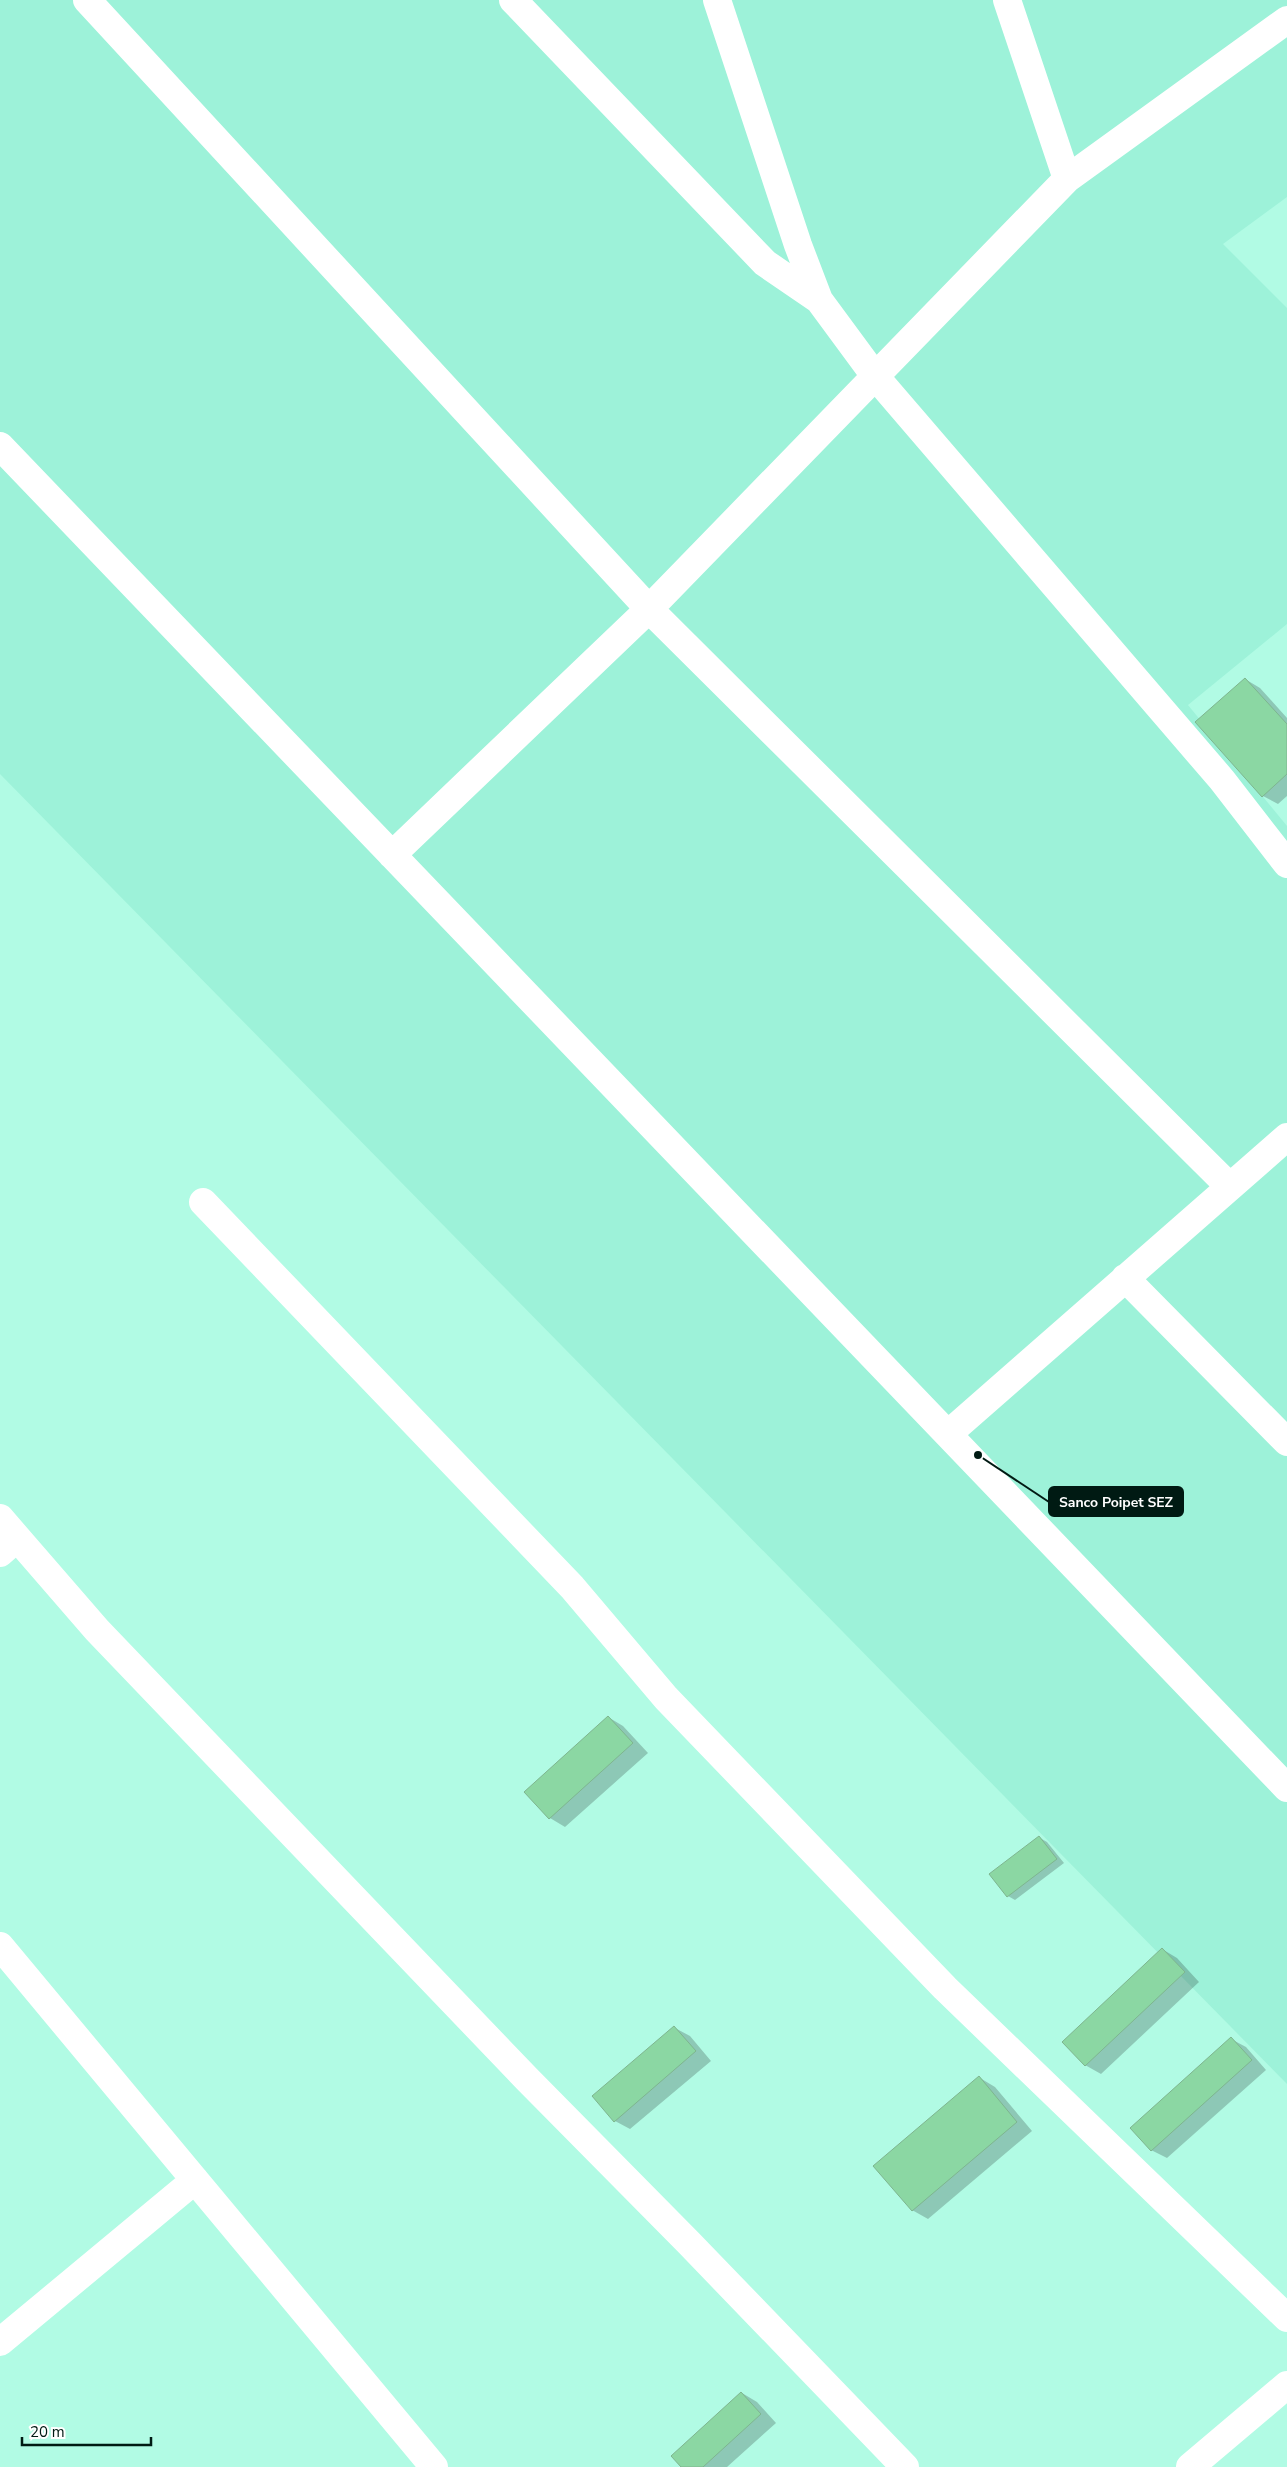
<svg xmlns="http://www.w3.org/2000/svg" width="1287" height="2467" viewBox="0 0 1287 2467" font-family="'Nunito Sans',sans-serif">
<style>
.built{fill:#9df2d9}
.shadow{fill:#0003}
.building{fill:#8bd7a3;stroke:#7eb58f}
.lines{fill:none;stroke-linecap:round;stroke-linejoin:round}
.minor{stroke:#fff;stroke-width:28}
.leader{fill:none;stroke:#001a13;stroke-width:2}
.callout-dot{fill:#001a13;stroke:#fff;stroke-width:2}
.callout{fill:#001a13;stroke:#001a13;stroke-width:2}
.callout-label{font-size:14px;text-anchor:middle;font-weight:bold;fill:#fff}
</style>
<rect width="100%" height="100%" fill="#b1fbe4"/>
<path class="built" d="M0 0H1287V197L1223 244 1287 308V624L1188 705 1287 826V2084L0 774Z"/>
<path class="shadow" d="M1245 679 1260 688 1287 718V796L1278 804 1263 796Z
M608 1717 623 1726 648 1753 565 1827 550 1818 525 1792Z
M1040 1838 1047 1842 1064 1863 1015 1900 1008 1896Z
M1162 1949 1177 1958 1199 1982 1101 2074 1085 2065Z
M675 2028 690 2036 711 2061 630 2129 615 2121Z
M1231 2039 1246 2047 1266 2070 1167 2158 1151 2150Z
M980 2078 995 2087 1032 2131 928 2219 912 2210Z
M742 2393 757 2402 776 2423 727 2467H683Z"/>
<path class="building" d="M1245 678 1287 724V774L1262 797 1195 722Z
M608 1716 633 1743 549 1819 524 1792Z
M1039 1836 1057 1859 1007 1897 989 1874Z
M1162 1948 1185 1972 1085 2066 1062 2042Z
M674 2026 696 2051 614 2122 592 2096Z
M1231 2037 1252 2060 1151 2151 1130 2128Z
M979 2076 1017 2122 912 2211 873 2166Z
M741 2392 761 2414 703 2467H681L671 2456Z"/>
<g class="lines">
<path class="minor" d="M87 0 649 609 1229 1186
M513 0 765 263 819 300
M717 0 798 245 819 300 875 376 1222 780 1287 864
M1007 0 1067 179
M0 446 1287 1788
M392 855 649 609 1067 179 1287 20
M203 1202 572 1587 666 1698 945 1988 1287 2318
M1125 1278 1287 1442
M948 1434 1287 1137
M0 1518 97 1630 527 2079 689 2243 905 2467
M0 1553 17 1538
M0 1946 434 2467
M0 2342 195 2180
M1190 2467 1287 2385"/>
</g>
<path class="leader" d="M978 1455L1049 1502"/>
<circle class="callout-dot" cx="978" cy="1455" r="5"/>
<rect class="callout" x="1049" y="1487" width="134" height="29" rx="5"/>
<g class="callout-label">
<text x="1116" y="1507">Sanco Poipet SEZ</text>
</g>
<path d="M22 2437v8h129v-8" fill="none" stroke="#001a13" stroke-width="2.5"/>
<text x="30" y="2437" font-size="15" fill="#001a13" stroke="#ffffff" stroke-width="4" paint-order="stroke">20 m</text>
</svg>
